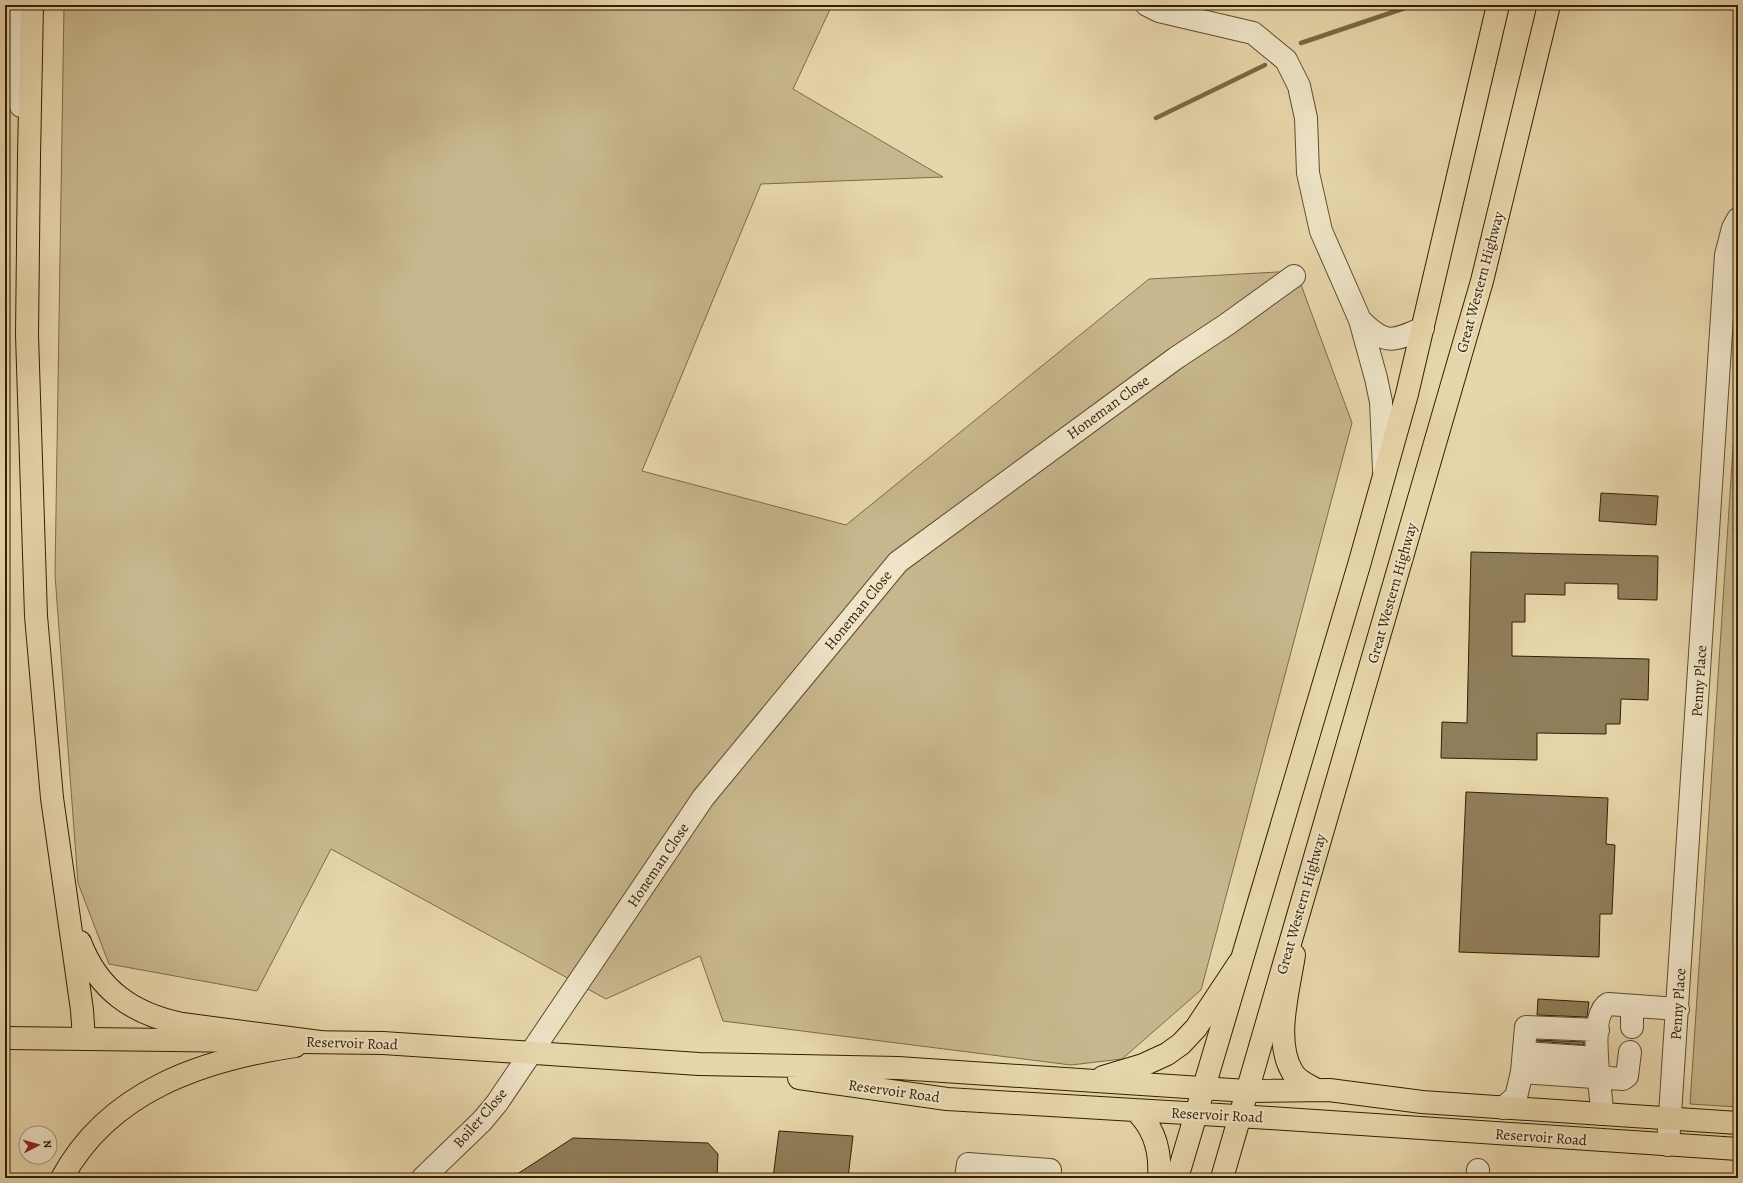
<svg xmlns="http://www.w3.org/2000/svg" width="1743" height="1183" viewBox="0 0 1743 1183" font-family="Alegreya,serif">
<style>
.green{fill:#c8b78e;stroke:#7d6b48}
.lines{fill:none;stroke-linecap:round;stroke-linejoin:round}
.stream{stroke:#796845;stroke-width:4.5}
.building{fill:#907e5a;stroke:#321f02}
.minor-casing{stroke:#5f4d2c;stroke-width:24}
.major-casing{stroke:#321f02;stroke-width:24}
.highway-casing{stroke:#321f02;stroke-width:24}
.minor{stroke:#efe4c8;stroke-width:22}
.major{stroke:#e7d6ab;stroke-width:22}
.highway{stroke:#e7d6ab;stroke-width:22}
.labels{text-anchor:middle;dominant-baseline:central;stroke-width:4;stroke-linejoin:round;paint-order:stroke}
.street-label{font-size:15px;fill:#321f02;stroke:#efe4c8}
</style>
<rect width="100%" height="100%" fill="#e7d6ab"/>
<filter id="stains"><feTurbulence type="fractalNoise" baseFrequency=".005" numOctaves="4"/><feColorMatrix values="0 0 0 0 .2 0 0 0 0 .09 0 0 0 0 .02 0 0 0 .5 -.17"/></filter>
<radialGradient id="worn" r=".72"><stop offset=".6" stop-color="#630" stop-opacity="0"/><stop offset="1" stop-color="#630" stop-opacity=".3"/></radialGradient>
<path class="green" d="M64 5H832L793 89 943 177 761 184 642 471 846 525 1149 279 1296 271 1352 423 1201 990 1122 1059 1071 1065 723 1021 700 956 606 999 331 849 257 991 109 964 78 883 55 575Z
M1738 372V1107L1690 1104Z"/>
<g class="lines">
<path class="stream" d="M1301 43 1414 5
M1156 118 1265 65"/>
</g>
<path class="building" d="M1601 493 1658 496 1656 525 1599 521Z
M1471 552 1658 556 1657 600 1618 599V584L1565 583V595L1525 594V622H1512V656L1649 659 1648 700 1621 699 1620 724H1606V734L1537 733V760L1441 758 1442 722 1467 723Z
M1466 792 1608 798 1606 844 1615 845 1612 914H1600L1599 957 1459 952Z
M1538 999 1589 1002 1587 1017 1537 1015Z
M1537 1040 1584 1042V1045L1537 1041Z
M779 1131 853 1136 848 1178H773Z
M573 1138 708 1143 718 1154 717 1178H511Z"/>
<g class="lines">
<defs>
<path id="minor" d="M16 5 21 106
M1147 5 1159 11 1253 33 1286 60 1299 86 1306 118 1308 173 1321 231 1360 320 1376 378 1381 402 1384 470
M1360 320C1385 345 1392 342 1423 328
M1632 1027V1006
M1524 1053 1597 1058
M1522 1072 1623 1079 1627 1076 1630 1052
M1503 1108 1516 1097 1522 1072 1526 1027 1598 1030
M1602 1114C1600 1109 1602 1104 1601 1099 1599 1079 1589 1015 1608 1004L1678 1009
M1668 1145 1726 255 1733 228 1738 219
M423 1178 482 1121 497 1103 703 798 898 562 1176 358 1226 325 1294 276
M966 1178 968 1164 1050 1170V1178
M1478 1178V1170"/>
<path id="major" d="M1294 955C1289 989 1273 1042 1293 1073 1298 1081 1308 1085 1315 1089
M5 1038 252 1041
M300 1042 383 1043 699 1064 898 1068 1247 1091 1329 1090 1422 1102 1738 1123
M1103 1077 1143 1065 1167 1054 1181 1044 1196 1028 1239 963
M799 1078 947 1099 1270 1118 1738 1149
M1135 1110C1155 1128 1161 1151 1159 1178"/>
<path id="highway" d="M32 5 29 156 27 335 36 616 52 798 82 1010 84 1039
M80 942C98 990 133 1014 182 1024L320 1042
M62 1178C109 1091 202 1060 295 1046
M1177 1178 1359 565 1407 394 1498 5
M1222 1178 1482 281 1549 5"/>
</defs>
<use href="#minor" class="minor-casing"/>
<use href="#major" class="major-casing"/>
<use href="#highway" class="highway-casing"/>
<use href="#minor" class="minor"/>
<use href="#major" class="major"/>
<use href="#highway" class="highway"/>
</g>
<g class="labels">
<g class="street-label">
<text transform="translate(1480 282) rotate(-75)">Great Western Highway</text>
<text transform="translate(1108 407) rotate(-36)">Honeman Close</text>
<text transform="translate(1392 593) rotate(-74)">Great Western Highway</text>
<text transform="translate(858 610) rotate(-51)">Honeman Close</text>
<text transform="translate(1699 681) rotate(-86)">Penny Place</text>
<text transform="translate(658 865) rotate(-56)">Honeman Close</text>
<text transform="translate(1301 904) rotate(-74)">Great Western Highway</text>
<text transform="translate(1678 1004) rotate(-86)">Penny Place</text>
<text transform="translate(352 1043) rotate(2)">Reservoir Road</text>
<text transform="translate(894 1091) rotate(8)">Reservoir Road</text>
<text transform="translate(1217 1115) rotate(3)">Reservoir Road</text>
<text transform="translate(480 1118) rotate(-49)">Boiler Close</text>
<text transform="translate(1541 1137) rotate(4)">Reservoir Road</text>
</g>
</g>
<rect width="1743" height="1183" fill="none" stroke="#e7d6ab" stroke-width="20"/>
<rect x="6" y="6" width="1731" height="1171" fill="none" stroke="#321f02" stroke-width="2"/>
<rect x="10" y="10" width="1723" height="1163" fill="none" stroke="#321f02"/>
<g transform="translate(38 1145) rotate(84)"><circle r="19" fill="#efe4c8" stroke="#a39579"/>
<path d="M0-3L7 15L0 10L-7 15Z" fill="#8f2418"/>
<text y="-6" font-size="11" font-weight="bold" text-anchor="middle" fill="#321f02">N</text>
</g>
<rect width="100%" height="100%" filter="url(#stains)"/>
<rect width="100%" height="100%" fill="url(#worn)"/>
</svg>
